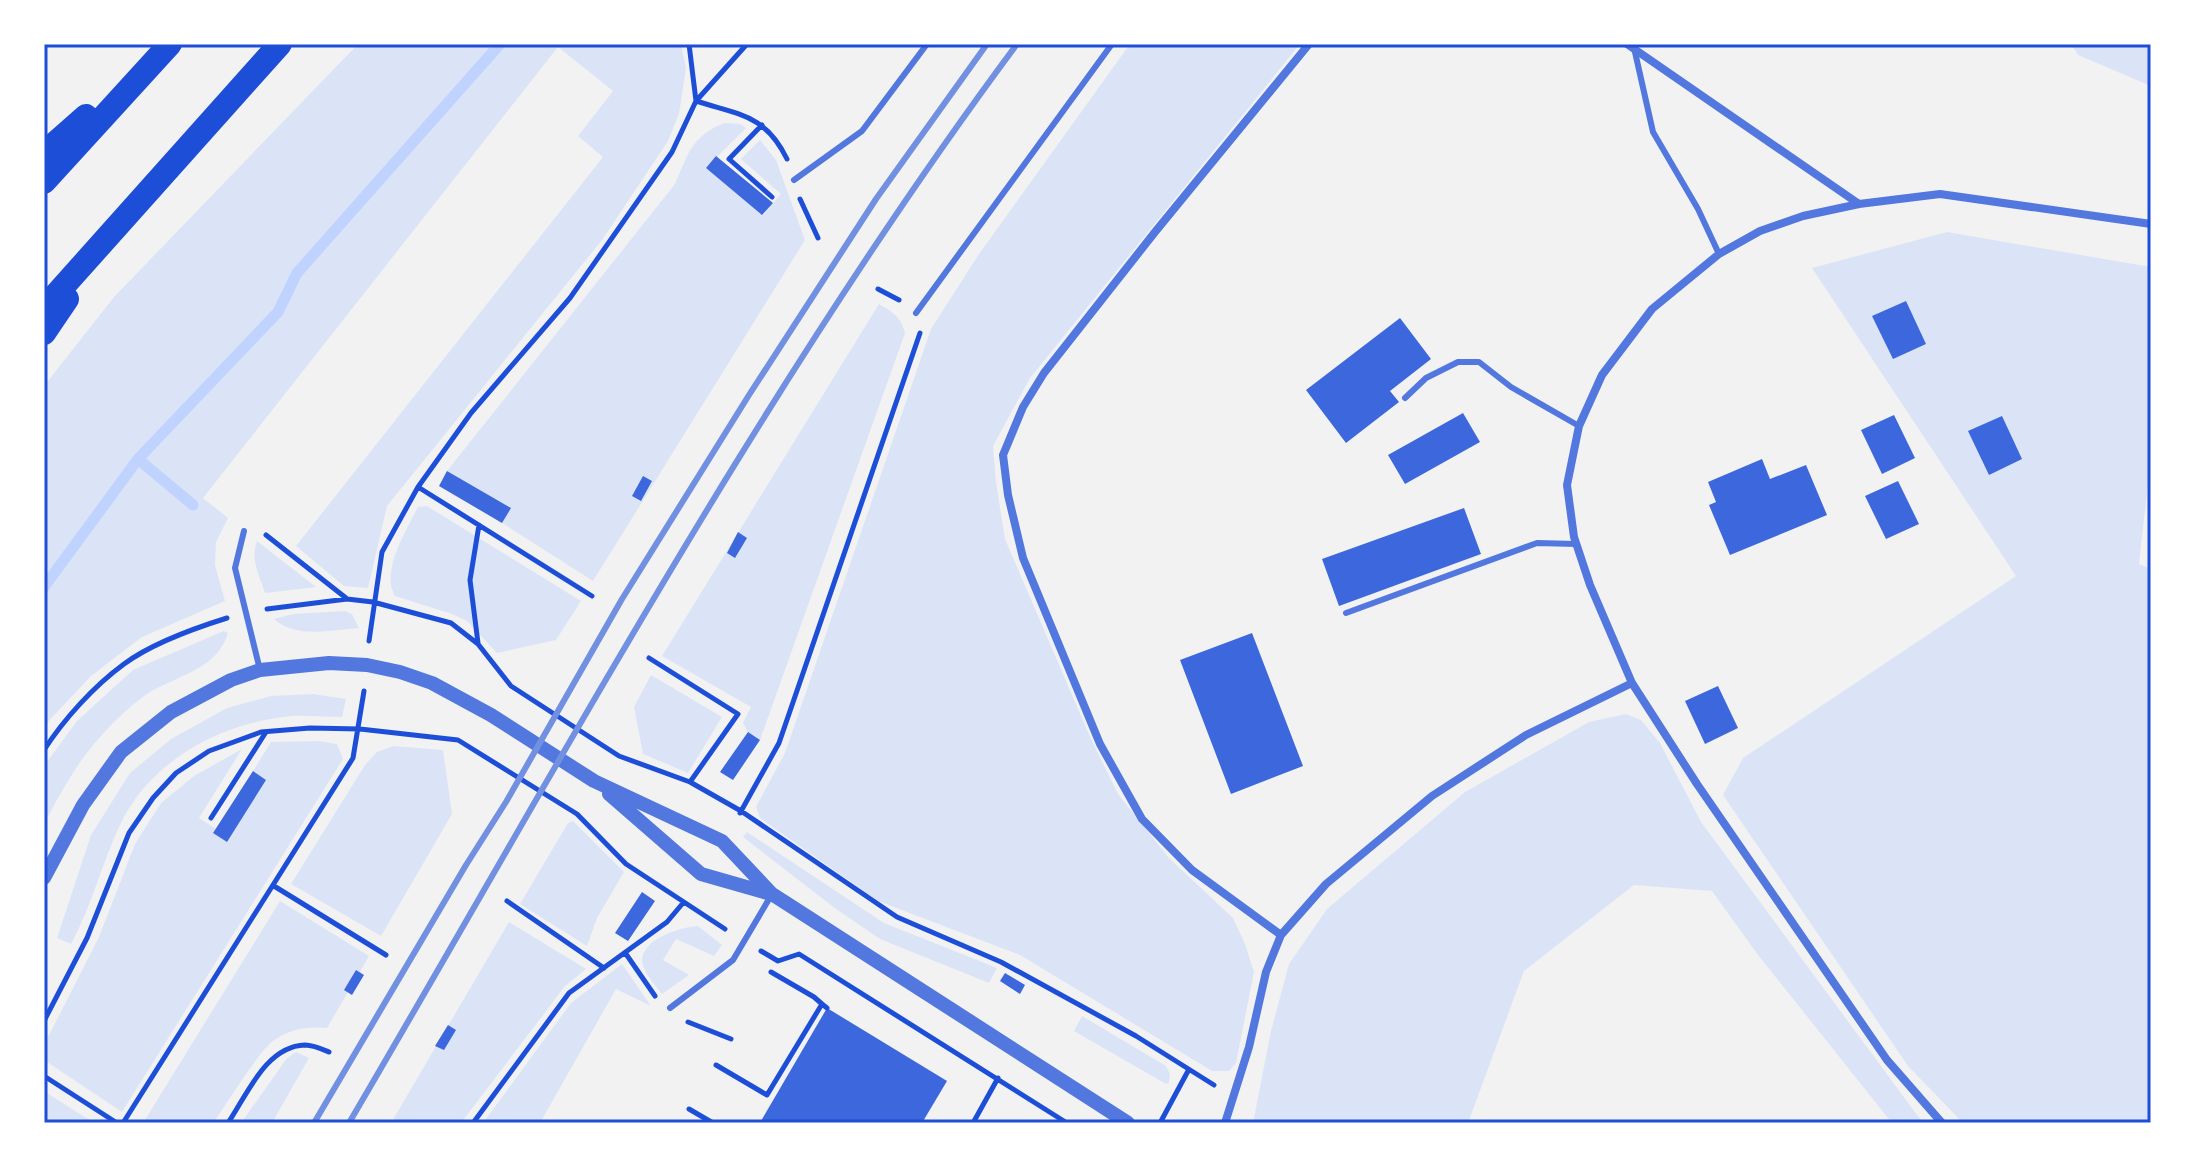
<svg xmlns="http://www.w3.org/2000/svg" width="2195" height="1167" viewBox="0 0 2195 1167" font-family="Cabin,sans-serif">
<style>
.green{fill:#dbe4f7}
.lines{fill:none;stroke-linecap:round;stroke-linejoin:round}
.stream{stroke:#bfd3fe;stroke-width:11}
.building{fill:#3d67dc}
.path{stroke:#1d4ed8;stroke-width:5}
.service{stroke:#5277de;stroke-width:6}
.minor{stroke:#5277de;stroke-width:8}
.tertiary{stroke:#5277de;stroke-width:14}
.motorway{stroke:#1d4ed8;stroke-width:24}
.rail{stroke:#7290e2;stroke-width:6}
.neatline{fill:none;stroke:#1d4ed8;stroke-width:3}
</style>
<rect width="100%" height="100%" fill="#f2f2f2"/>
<path class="green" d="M358 44H681L686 68 679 114 668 141 602 240 387 506 368 588 344 586 296 546 603 157 578 136 613 91 558 47 203 498 228 518 216 542 215 565 225 601 142 637 91 676 44 726V386L114 297Z
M1130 44H1300L1030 378 993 446 996 482 1005 539 1090 737 1118 794 1169 858 1233 918 1245 944 1254 972 1236 1063 1229 1071H1212L1020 955 878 901 760 818 756 807 785 753 931 329 979 254Z
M2071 44H2151V86L2078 55Z
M725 123 740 124 746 128 706 168 763 215 781 194 741 159 760 140 776 160 805 240 593 581 502 523 510 508 447 471 675 184C688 154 692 135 725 123Z
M1947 232 2151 267V457L2139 564 2151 569V1123H1963L1908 1066 1723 795 1743 758 2016 576 1812 268Z
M879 304C893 312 901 317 905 333L760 740 748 732 743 723 751 707 662 656Z
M427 506 581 601 556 640 497 653 467 621 452 614 395 596C380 572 407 529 418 507Z
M257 541 316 587 265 593C259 575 250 559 257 541Z
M345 611 352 614 359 628C331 630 296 639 274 619L293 614Z
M224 631 228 633C217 670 177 675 147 694 131 705 113 722 101 736 77 762 60 794 44 824V766L77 721 133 670Z
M651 675 722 717 688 773 643 754 634 707Z
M313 694 346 699 342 717C326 717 309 715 293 716 223 722 150 760 120 825 101 865 92 906 71 944L57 938 91 835 130 773 171 739 227 708 271 696Z
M1626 714 1641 720 1660 743 1701 822 1923 1123H1892L1758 955 1712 891 1634 885 1524 971 1468 1123H1253L1271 1031 1289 964 1327 909 1465 792 1589 722Z
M319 741 337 744 343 759 122 1112 44 1060V1045L99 937 135 844 161 803 194 776 242 749 199 818 216 829 213 833 227 842 266 780 253 771 271 742Z
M393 746 443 750 452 814 381 936 291 884 365 765 377 752Z
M573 821 624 872 597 918 587 946 520 904 568 823Z
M747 832 884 923 997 968 989 983 880 939 836 909 743 837Z
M280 901 369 956 327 1028C308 1026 289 1029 273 1041 259 1051 226 1105 213 1123H143Z
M509 922 586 969 565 986 461 1123H391Z
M698 926 722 945 714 956 676 939 663 960 689 975 662 994C655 985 643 972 642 961 642 939 680 927 698 926Z
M622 964 651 1006 616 989 540 1123H483L571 1003Z
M1082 1016 1166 1066 1170 1074 1169 1083 1166 1084 1074 1031Z
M296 1052 309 1058 272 1123H241L287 1058Z
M44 1091 94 1123H44Z"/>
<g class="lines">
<path class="stream" d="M138 459 193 505
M44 587 138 459 278 312 297 273 500 44"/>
</g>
<path class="building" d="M716 156 773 203 762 215 706 168Z
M1906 301 1926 344 1893 359 1872 316Z
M1400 318 1431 359 1390 391 1399 402 1346 443 1306 390Z
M1463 413 1480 442 1405 484 1388 455Z
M1894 415 1915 458 1882 474 1861 430Z
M2002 416 2022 459 1989 475 1968 431Z
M1762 459 1770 479 1806 465 1827 515 1730 555 1709 505 1716 502 1708 482Z
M447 471 511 508 502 523 439 486Z
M643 476 652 481 641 501 632 496Z
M1898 481 1919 524 1886 539 1865 496Z
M1464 508 1481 554 1339 606 1322 559Z
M738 532 747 538 735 558 727 553Z
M1252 633 1303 766 1231 794 1180 660Z
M1718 686 1738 728 1705 744 1685 701Z
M748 732 760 740 733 780 720 772Z
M253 771 266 780 227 842 213 833Z
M642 892 655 901 628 941 615 933Z
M356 970 364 975 352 995 344 990Z
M1005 973 1025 985 1020 994 1000 981Z
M827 1008 947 1081 922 1123 761 1121Z
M448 1025 456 1030 444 1050 435 1046Z"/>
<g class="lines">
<path class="path" d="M747 44 696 101C739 115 765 114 787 159
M762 125 729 159 772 197
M800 199 818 238
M878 289 899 300
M418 487 592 596
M266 535 346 598
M267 609 347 599 373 602 451 623 478 644 511 686 619 756 690 782 741 811 897 917 1001 962 1136 1036 1214 1085
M369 641 382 552 418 487 471 413 570 298 672 152 696 101 689 44
M478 643 470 580 479 525
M649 658 738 714 690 782
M44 750C64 719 94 686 124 664 151 644 195 628 227 618
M740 813 779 743 920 333
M211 818 266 732
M274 886 386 955
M507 901 604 968
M761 951 778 961 799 954 1067 1123
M626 954 655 996
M771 972 814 997 822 1004
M44 1021 87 938 129 833 153 798 176 773 209 751 261 732 310 728 360 729 458 740 577 814 626 864 725 929
M688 1022 731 1039
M716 1065 767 1095 822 1004 827 1008
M44 1076 117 1123
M689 1109 713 1123
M123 1123 353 758 364 691
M228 1123C247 1095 266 1046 305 1045 313 1045 322 1049 329 1052
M473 1123 569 993 667 922 683 903
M973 1123 998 1078
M1160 1123 1188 1071"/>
<path class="service" d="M1635 52 1653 132 1698 209 1719 254
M794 180 862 131 927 44
M916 313 1112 44
M1405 398 1426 378 1458 362H1479L1511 387 1579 426
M244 531 235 568 260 670
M1346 613 1537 543 1576 544
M670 1008 733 960 772 894"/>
<path class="minor" d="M1627 44 1859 204
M1281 935 1192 870 1142 819 1100 744 1023 558 1008 495 1003 455 1023 407 1044 373 1155 232 1309 44
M1225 1123 1249 1047 1266 972 1281 935 1326 884 1432 796 1526 735 1632 683
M1942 1123 1887 1060 1697 784 1632 683 1590 585 1574 537 1567 485 1579 426 1602 375 1652 309 1719 254 1760 231 1803 216 1859 204 1940 194 2151 224"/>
<path class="tertiary" d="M609 794 701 874 771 894
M44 878 83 805 121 752 171 712 231 680 260 670 329 663 367 665 400 672 432 683 491 715 594 781 722 841 772 894 1128 1123"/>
<path class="motorway" d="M44 153 86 116
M44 182 170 44
M44 308 280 44
M44 333 67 299"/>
<path class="rail" d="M314 1123 466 865 506 802 622 599 749 395 876 199 987 44
M349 1123C563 758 764 384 1017 44"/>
</g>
<rect width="2195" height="1167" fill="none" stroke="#ffffff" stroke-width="92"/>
<rect x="46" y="46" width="2103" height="1075" class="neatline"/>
</svg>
